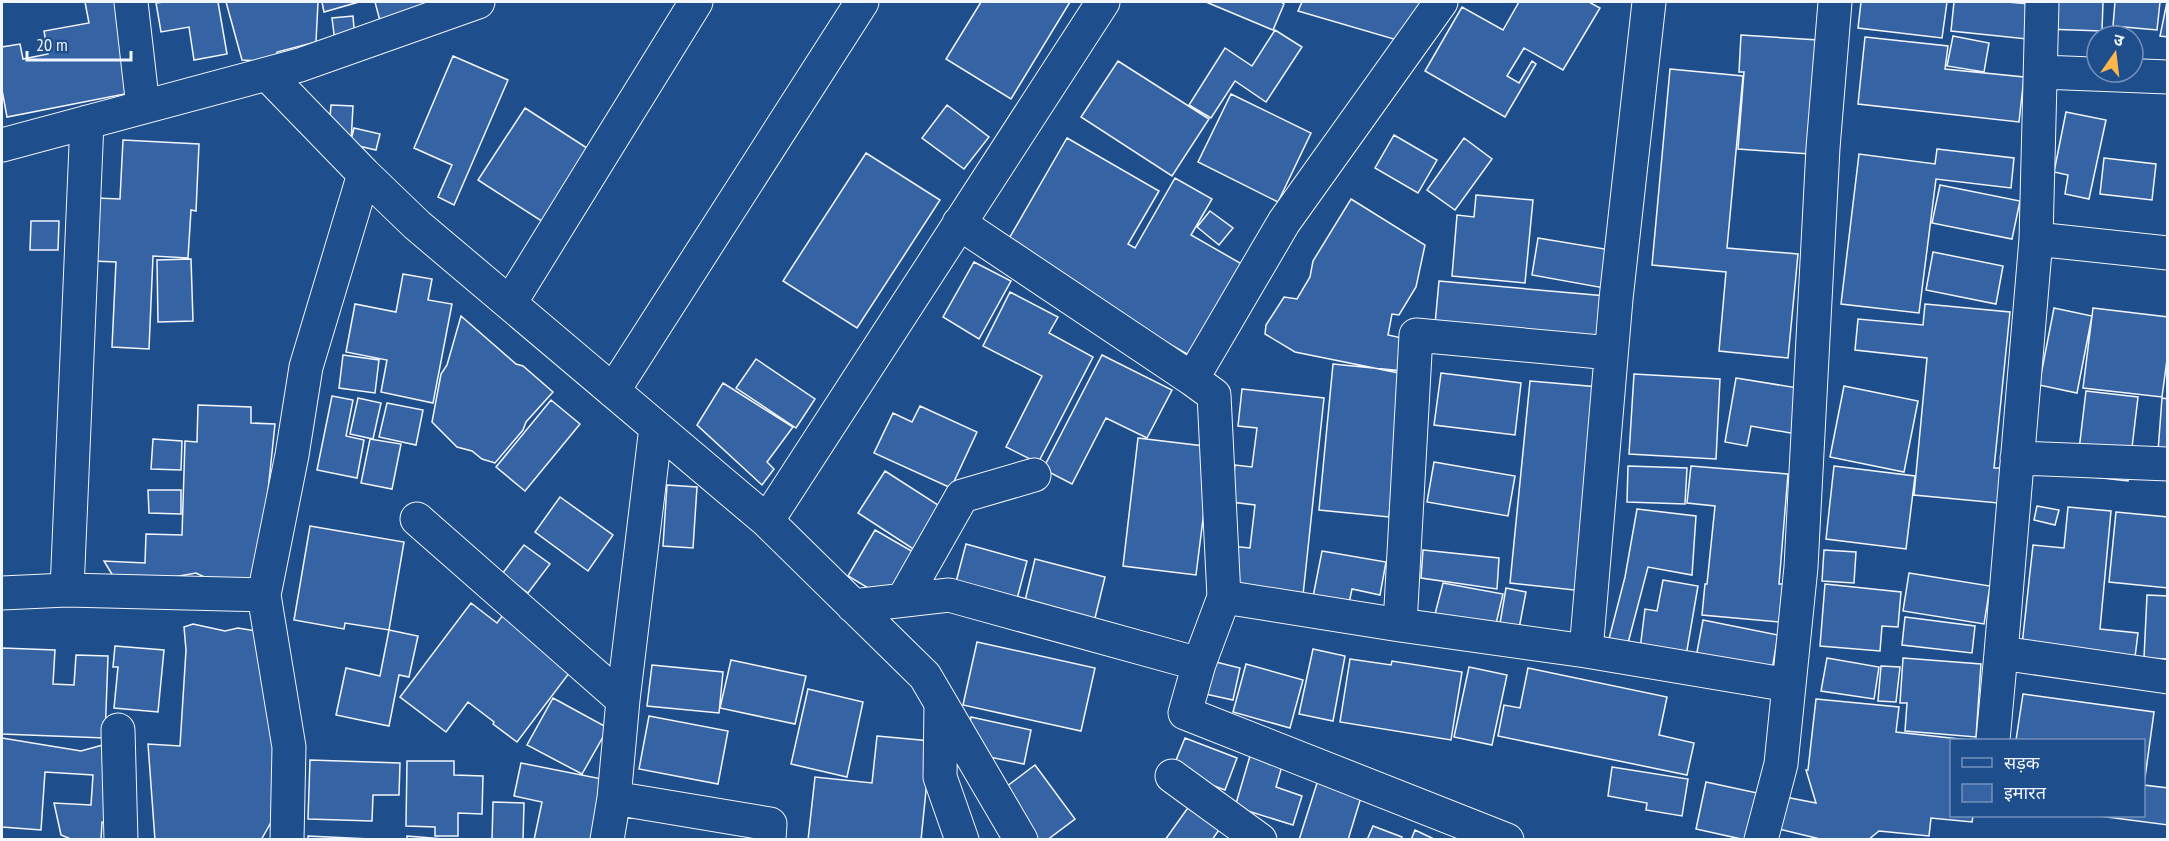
<svg xmlns="http://www.w3.org/2000/svg" width="2169" height="841" viewBox="0 0 2169 841" font-family="'PT Sans Narrow','Noto Sans Devanagari',sans-serif">
<style>
.building{fill:#3563a3;stroke:#f2f6ff;stroke-width:1.5}
.lines{fill:none;stroke-linecap:round;stroke-linejoin:round}
.minor-casing{stroke:#f2f6ff;stroke-width:35}
.minor{stroke:#1f4e8c;stroke-width:33}
</style>
<rect width="100%" height="100%" fill="#1f4e8c"/>
<path class="building" d="M85 2H122L140 91 7 117 2 90V47L20 44 23 59 48 54 44 31 89 23Z
M164 2H218L227 54 194 60 189 27 161 32 156 3Z
M226 2H318L316 42 277 52 276 62 242 60Z
M322 2H359L324 12Z
M375 2H484L384 36Z
M981 2H1070L1011 99 946 59Z
M1206 2H1281L1284 4 1273 30Z
M1302 2H1424L1397 40 1298 11Z
M1519 2H1589L1600 8 1563 70 1524 48 1507 76 1519 83 1532 61 1536 64 1505 117 1425 71 1462 7 1503 30Z
M1861 2H1947L1942 38 1858 28Z
M1954 2H2007L2030 4 2027 39 1951 31Z
M2046 2H2103L2102 31 2045 29Z
M2115 2H2160L2157 30 2113 26Z
M2167 2H2168V37L2160 36Z
M353 16 355 40 335 42 332 18Z
M1275 30 1302 47 1266 102 1235 81 1211 118 1189 105 1225 48 1252 66Z
M1741 35 1818 40 1810 154 1738 149 1744 72H1739Z
M1953 36 1989 43 1984 72 1947 66Z
M1865 37 1948 46 1945 69 2024 77 2019 122 1858 104Z
M453 56 508 80 454 205 438 197 452 165 414 148Z
M1118 61 1209 119 1172 176 1081 117Z
M1670 69 1743 76 1727 248 1798 254 1788 358 1719 351 1726 272 1652 265Z
M1231 94 1311 133 1278 202 1198 162Z
M331 105 353 106 351 143 328 141Z
M947 105 989 137 964 169 922 138Z
M525 108 604 159 557 231 478 180Z
M2066 112 2106 120 2089 199 2065 194 2068 175 2054 172Z
M354 128 380 134 376 150 350 144Z
M1394 135 1437 160 1418 193 1375 168Z
M1067 138 1159 191 1128 244 1135 248 1175 178 1212 199 1191 235 1247 267 1194 358 1003 249Z
M1464 138 1492 159 1455 210 1427 190Z
M123 140 199 144 196 211 191 210 188 258 153 256 149 349 112 347 116 262 93 261 96 198 120 199Z
M1937 149 2014 158 2011 188 1936 179 1919 313 1841 304 1859 154 1935 164Z
M866 153 940 200 857 328 783 281Z
M2104 158 2156 164 2152 200 2100 194Z
M1940 185 2020 201 2012 239 1932 223Z
M1476 195 1533 200 1525 283 1452 276 1457 215 1474 217Z
M1351 199 1425 245 1416 287 1399 315 1392 314 1388 335 1411 340 1404 374 1295 352 1265 334 1266 325 1284 297 1297 299 1310 277 1313 261Z
M1210 211 1233 228 1219 245 1197 227Z
M31 221H59L58 250H30Z
M1538 238 1611 250 1604 288 1532 275Z
M1933 252 2003 266 1996 304 1926 290Z
M191 259 193 321 158 322 157 260Z
M974 262 1011 281 979 339 943 317Z
M403 274 432 279 428 300 452 304 433 403 381 392 387 360 346 352 355 304 396 312Z
M1439 281 1606 296 1602 340 1435 324Z
M1010 292 1058 317 1049 333 1093 357 1038 463 1006 447 1042 376 983 346Z
M1925 304 2010 312 1994 468H2001L1998 503 1914 495 1927 358 1855 350 1858 319 1923 325Z
M2054 308 2092 316 2077 393 2039 385Z
M2093 308 2168 317V352L2162 397 2083 388Z
M461 316 516 364 523 366 553 392 526 422 523 430 495 463 482 459 472 451 457 447 432 422 441 374 447 365Z
M343 355 379 360 375 393 339 388Z
M1102 355 1172 390 1147 438 1106 418 1072 484 1043 469Z
M756 359 815 399 796 428 736 388Z
M1333 364 1403 371 1389 517 1319 510Z
M1441 373 1521 383 1515 435 1434 425Z
M1634 374 1720 379 1716 459 1629 454Z
M1736 378 1804 389 1796 434 1751 426 1747 446 1725 442Z
M1530 381 1599 387 1583 591 1510 583Z
M723 383 793 427 767 462 774 469 762 485 697 425Z
M1844 386 1918 401 1904 472 1830 457Z
M1242 389 1324 398 1303 595 1225 587 1230 546 1250 548 1255 505 1231 502 1235 465 1252 467 1257 428 1238 426Z
M2086 391 2138 397 2128 481 2076 475Z
M332 396 353 400 346 436 364 440 357 478 317 470Z
M358 398 381 403 373 439 350 434Z
M2162 398 2168 399V479L2156 478Z
M551 400 580 424 525 491 496 467Z
M387 403 423 410 416 445 379 437Z
M198 405 251 407V423L275 424 259 577 215 582 196 573 174 577 116 581 104 561 145 563 146 534 182 535 185 441 197 442Z
M920 406 977 432 951 488 874 453 893 413 912 422Z
M1138 438 1212 447 1196 575 1123 566Z
M153 439 182 441 181 470 151 469Z
M370 439 401 444 392 489 361 483Z
M1434 462 1515 476 1508 516 1427 502Z
M1628 466 1687 468 1685 504 1627 502Z
M1691 466 1788 474 1779 584H1783L1779 622 1702 615 1705 584H1707L1715 506 1687 503Z
M1834 466 1915 476 1906 549 1826 539Z
M885 471 952 514 924 556 858 513Z
M667 485 697 487 693 548 663 546Z
M148 490H181V514L149 513Z
M560 497 613 535 588 571 535 532Z
M2037 506 2059 510 2055 525 2034 520Z
M2068 507 2111 511 2100 629 2138 633 2135 657 2022 645 2033 545 2064 548Z
M1637 509 1696 516 1692 575 1648 567 1628 643 1609 639 1625 577Z
M2116 512 2168 517V588L2109 582Z
M310 526 404 542 389 630 345 623 344 629 294 620Z
M875 530 922 557 895 604 848 576Z
M966 544 1027 561 1017 599 956 582Z
M524 545 550 564 528 593 502 574Z
M1423 550 1499 558 1497 589 1421 578Z
M1824 550 1856 552 1854 583 1822 581Z
M1322 551 1386 562 1380 595 1352 589 1348 608 1312 602Z
M1035 559 1105 577 1094 622 1024 605Z
M1909 573 1990 586 1984 624 1903 611Z
M1663 580 1698 586 1686 656 1640 649 1645 609 1657 611Z
M1443 583 1503 594 1495 628 1434 618Z
M1825 584 1901 592 1898 627 1882 626 1880 651 1820 646Z
M1506 588 1526 592 1517 639 1498 635Z
M2147 595 2168 596V659L2144 658Z
M471 603 497 623 503 615 573 668 517 742 493 724 494 722 468 702 446 732 400 697Z
M1905 617 1975 626 1972 653 1902 645Z
M1703 620 1778 635 1771 676 1695 663Z
M193 624 225 631 238 628 256 631 275 741 274 817 261 840H155L148 744 180 746 186 650 184 627Z
M389 630 418 636 409 677 399 675 389 726 336 715 346 668 380 676Z
M977 642 1095 668 1081 731 963 705Z
M115 646 164 650 158 712 114 708 118 667H113Z
M2 648 55 650 53 684 74 685 76 655 108 656 105 738 2 734Z
M1313 649 1345 656 1333 721 1299 714Z
M1827 658 1879 667 1874 699 1821 691Z
M1903 658 1981 664 1976 737 1905 731 1907 703H1900Z
M1204 659 1240 668 1233 700 1196 692Z
M1350 659 1391 665 1392 661 1462 672 1451 740 1340 722Z
M731 660 806 676 795 724 720 708Z
M1246 664 1303 680 1290 728 1233 712Z
M652 665 723 672 719 713 647 706Z
M1881 666 1900 667 1896 702 1878 701Z
M1469 667 1507 675 1492 745 1454 737Z
M1528 668 1667 697 1659 735 1694 743 1687 775 1498 736 1504 705 1520 708Z
M808 689 863 702 847 777 791 764Z
M2023 694 2154 712 2144 785 2168 788V825L2099 816H2144V740H2016Z
M553 698 608 728 582 774 527 745Z
M1816 699 1899 707 1896 732 1969 740H1952V816H1973L1972 822 1931 818 1929 836 1879 831 1868 840H1824L1775 828 1780 796 1816 803 1806 770H1808Z
M649 716 728 731 718 784 639 769Z
M971 717 1031 730 1024 764 964 752Z
M877 736 931 741 921 840H808L815 777 872 783Z
M2 738 81 751 110 743 116 824 102 822 101 840H73L61 835 54 803 91 805 93 775 45 772 41 830 2 827Z
M1185 738 1237 758 1225 790 1172 770Z
M1250 756 1282 766 1276 787 1302 796 1293 825 1235 807Z
M310 760 400 763 399 795H373L372 821 308 819Z
M407 761H454V775L483 776 482 814 458 813V836H435V827L406 826Z
M521 763 612 781 601 840H534L542 802 514 796Z
M1035 765 1075 819 1047 840H1015L986 802Z
M1612 767 1688 779 1682 816 1646 810 1647 803 1608 796Z
M1318 780 1362 794 1348 840H1299Z
M1706 782 1762 794 1746 840 1696 829Z
M493 802 524 803 523 840H492Z
M1192 802 1223 824 1212 840H1165Z
M1373 826 1402 837 1401 840H1367Z
M1415 830 1436 840H1411Z
M308 836 391 840H308Z
M407 836 444 839 407 840Z"/>
<g class="lines">
<defs>
<path id="minor" d="M131 2 143 107
M1649 2 1616 299 1586 651 1789 685
M2042 2 2036 239 2001 653 2168 677
M2041 72 2168 77
M267 74 364 174 417 225 767 521 925 676 1021 840
M2 145 300 65 478 2
M959 223 1192 379 1284 222 1441 2
M2036 239 2168 253
M510 303 696 2
M1192 379 1214 395 1224 597 1199 664
M613 391 862 2
M2017 458 2168 464
M417 519 623 700
M767 521 1103 2
M67 590 264 595 292 455 306 367 364 174
M2 593 67 590 87 122
M264 595 289 747 287 840
M1224 597 1400 625 1586 651
M903 600 962 496 1034 475
M853 606 949 595 1199 664 1185 713 1507 840
M1400 625 1416 335 1611 353
M941 704 940 777 962 840
M118 730 121 840
M1993 740 2001 653
M1172 776 1260 840
M614 798 770 824 769 840
M607 840 614 798 623 700 656 427
M1761 840 1781 764 1801 567 1823 148 1835 2"/>
</defs>
<use href="#minor" class="minor-casing"/>
<use href="#minor" class="minor"/>
</g>
<rect width="2169" height="841" fill="none" stroke="#f2f6ff" stroke-width="6"/>
<rect x="1950" y="739" width="195" height="78" fill="#1f4e8c" stroke="#7391ba" stroke-width="1.5"/>
<rect x="1962" y="758" width="30" height="9" fill="#1f4e8c" stroke="#7391ba" stroke-width="1.5"/>
<text x="2004" y="769" font-size="18" fill="#f2f6ff">सड़क</text>
<rect x="1962" y="784" width="30" height="18" fill="#3563a3" stroke="#7391ba" stroke-width="1.5"/>
<text x="2004" y="799" font-size="18" fill="#f2f6ff">इमारत</text>
<g transform="translate(2115 54) rotate(14)"><circle r="28" fill="#1f4e8c" stroke="#7391ba" stroke-width="1.5"/>
<path d="M0-4.5L10 22L0 15L-10 22Z" fill="#ffb74d"/>
<text y="-9" font-size="16" font-weight="bold" text-anchor="middle" fill="#f2f6ff">उ</text>
</g>
<path d="M27 51v9h104v-9" fill="none" stroke="#f2f6ff" stroke-width="3"/>
<text x="36" y="51" font-size="18" fill="#f2f6ff" stroke="#1f4e8c" stroke-width="4.5" paint-order="stroke">20 m</text>
</svg>
